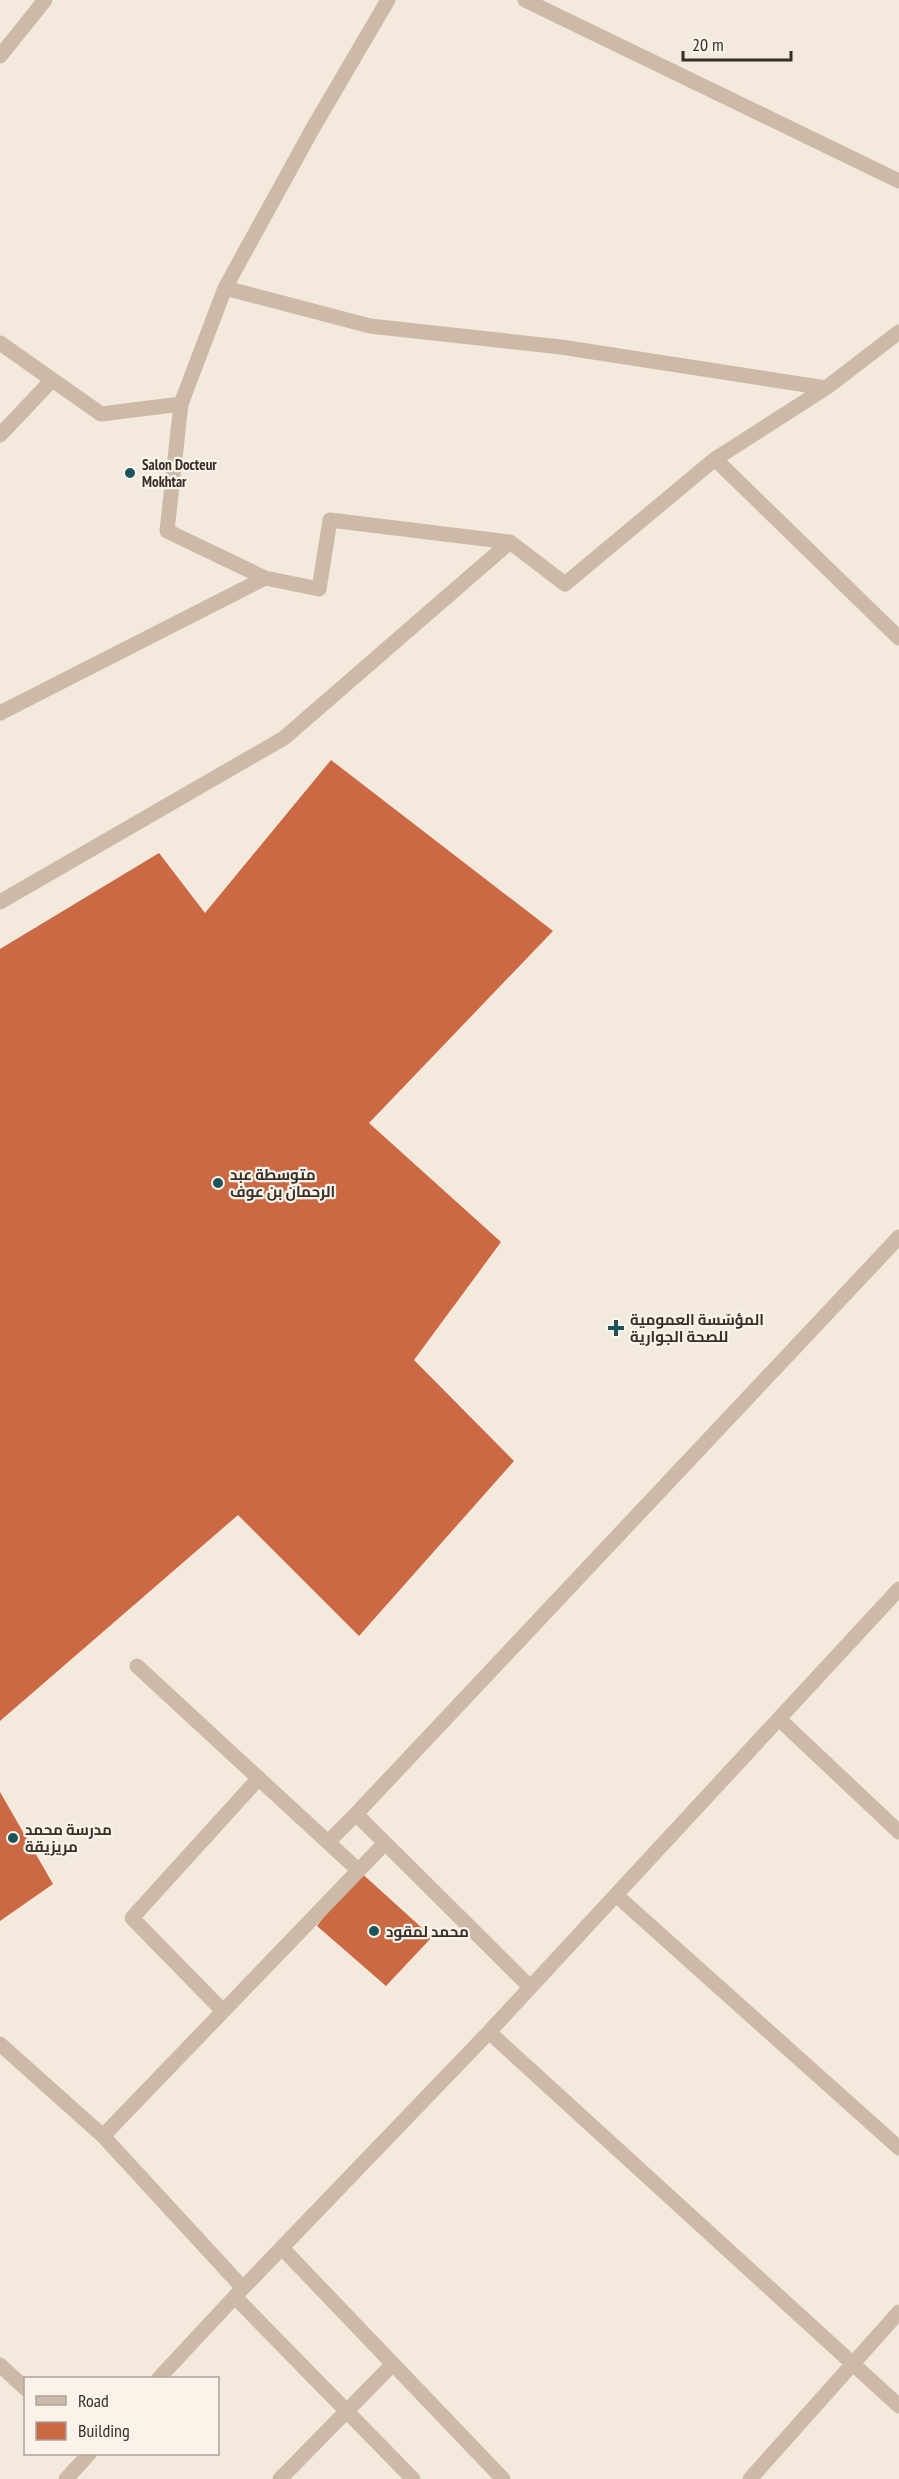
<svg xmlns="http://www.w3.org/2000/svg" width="899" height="2479" viewBox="0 0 899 2479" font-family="'PT Sans Narrow',Cairo,sans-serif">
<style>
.building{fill:#ca6943}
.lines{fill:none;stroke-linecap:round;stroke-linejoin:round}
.minor{stroke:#ccb9a7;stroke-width:15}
.poi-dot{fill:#1c545b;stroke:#faf3e9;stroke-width:2}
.labels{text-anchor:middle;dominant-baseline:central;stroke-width:4.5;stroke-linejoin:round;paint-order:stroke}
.poi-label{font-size:15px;font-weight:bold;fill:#382e28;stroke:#faf3e9;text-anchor:start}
</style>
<rect width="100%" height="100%" fill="#f3e9dc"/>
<path class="building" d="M331 760 553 931 369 1123 501 1242 414 1360 514 1461 359 1636 238 1515 0 1721V949L159 853 205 913Z
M0 1792 53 1884 0 1921Z
M358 1870 432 1937 386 1986 317 1926Z"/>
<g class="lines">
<path class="minor" d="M525 0 899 181
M0 56 45 0
M225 288 370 326 561 347 826 388
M0 343 101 414 181 404
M0 435 52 380
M715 459 899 638
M265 578 167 531 181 404 225 288 313 128 388 0
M0 713 265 578 319 589 330 520 510 542 565 584 715 459 826 388 899 332
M0 902 284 738 510 542
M137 1666 358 1870
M779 1719 899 1832
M328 1842 356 1814
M616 1895 899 2148
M530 1987 356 1814 899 1237
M223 2011 132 1918 259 1778
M489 2032 899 2406
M0 2044 103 2136 243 2288
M103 2136 385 1843
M282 2248 503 2479
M235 2297 413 2479
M0 2365 26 2389
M159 2378 243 2288 489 2032 899 1589
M66 2479 89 2454
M280 2479 393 2364
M750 2479 899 2312"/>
</g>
<g class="poi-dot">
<circle cx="130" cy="473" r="6"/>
<circle cx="218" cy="1183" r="6"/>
<path d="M613 1319h6v6h6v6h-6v6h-6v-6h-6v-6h6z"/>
<circle cx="13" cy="1838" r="6"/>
<circle cx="374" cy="1931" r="6"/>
</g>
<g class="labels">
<g class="poi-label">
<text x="142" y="464">Salon Docteur<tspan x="142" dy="17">Mokhtar</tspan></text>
<text x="230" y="1174">متوسطة عبد<tspan x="230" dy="17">الرحمان بن عوف</tspan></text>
<text x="630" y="1319">المؤسّسة العمومية<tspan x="630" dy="17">للصحة الجوارية</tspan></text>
<text x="25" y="1829">مدرسة محمد<tspan x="25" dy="17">مريزيقة</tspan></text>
<text x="386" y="1931">محمد لمقود</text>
</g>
</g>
<rect x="24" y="2377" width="195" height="78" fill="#faf3e9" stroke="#aca49c" stroke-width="1.5"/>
<rect x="36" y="2396" width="30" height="9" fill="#ccb9a7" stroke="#aca49c" stroke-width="1.5"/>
<text x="78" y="2407" font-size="18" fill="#382e28">Road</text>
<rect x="36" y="2422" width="30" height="18" fill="#ca6943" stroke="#aca49c" stroke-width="1.5"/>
<text x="78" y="2437" font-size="18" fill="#382e28">Building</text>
<path d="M683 51v9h108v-9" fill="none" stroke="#382e28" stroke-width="3"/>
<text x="692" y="51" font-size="18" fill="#382e28" stroke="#faf3e9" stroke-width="4.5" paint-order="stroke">20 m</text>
</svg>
